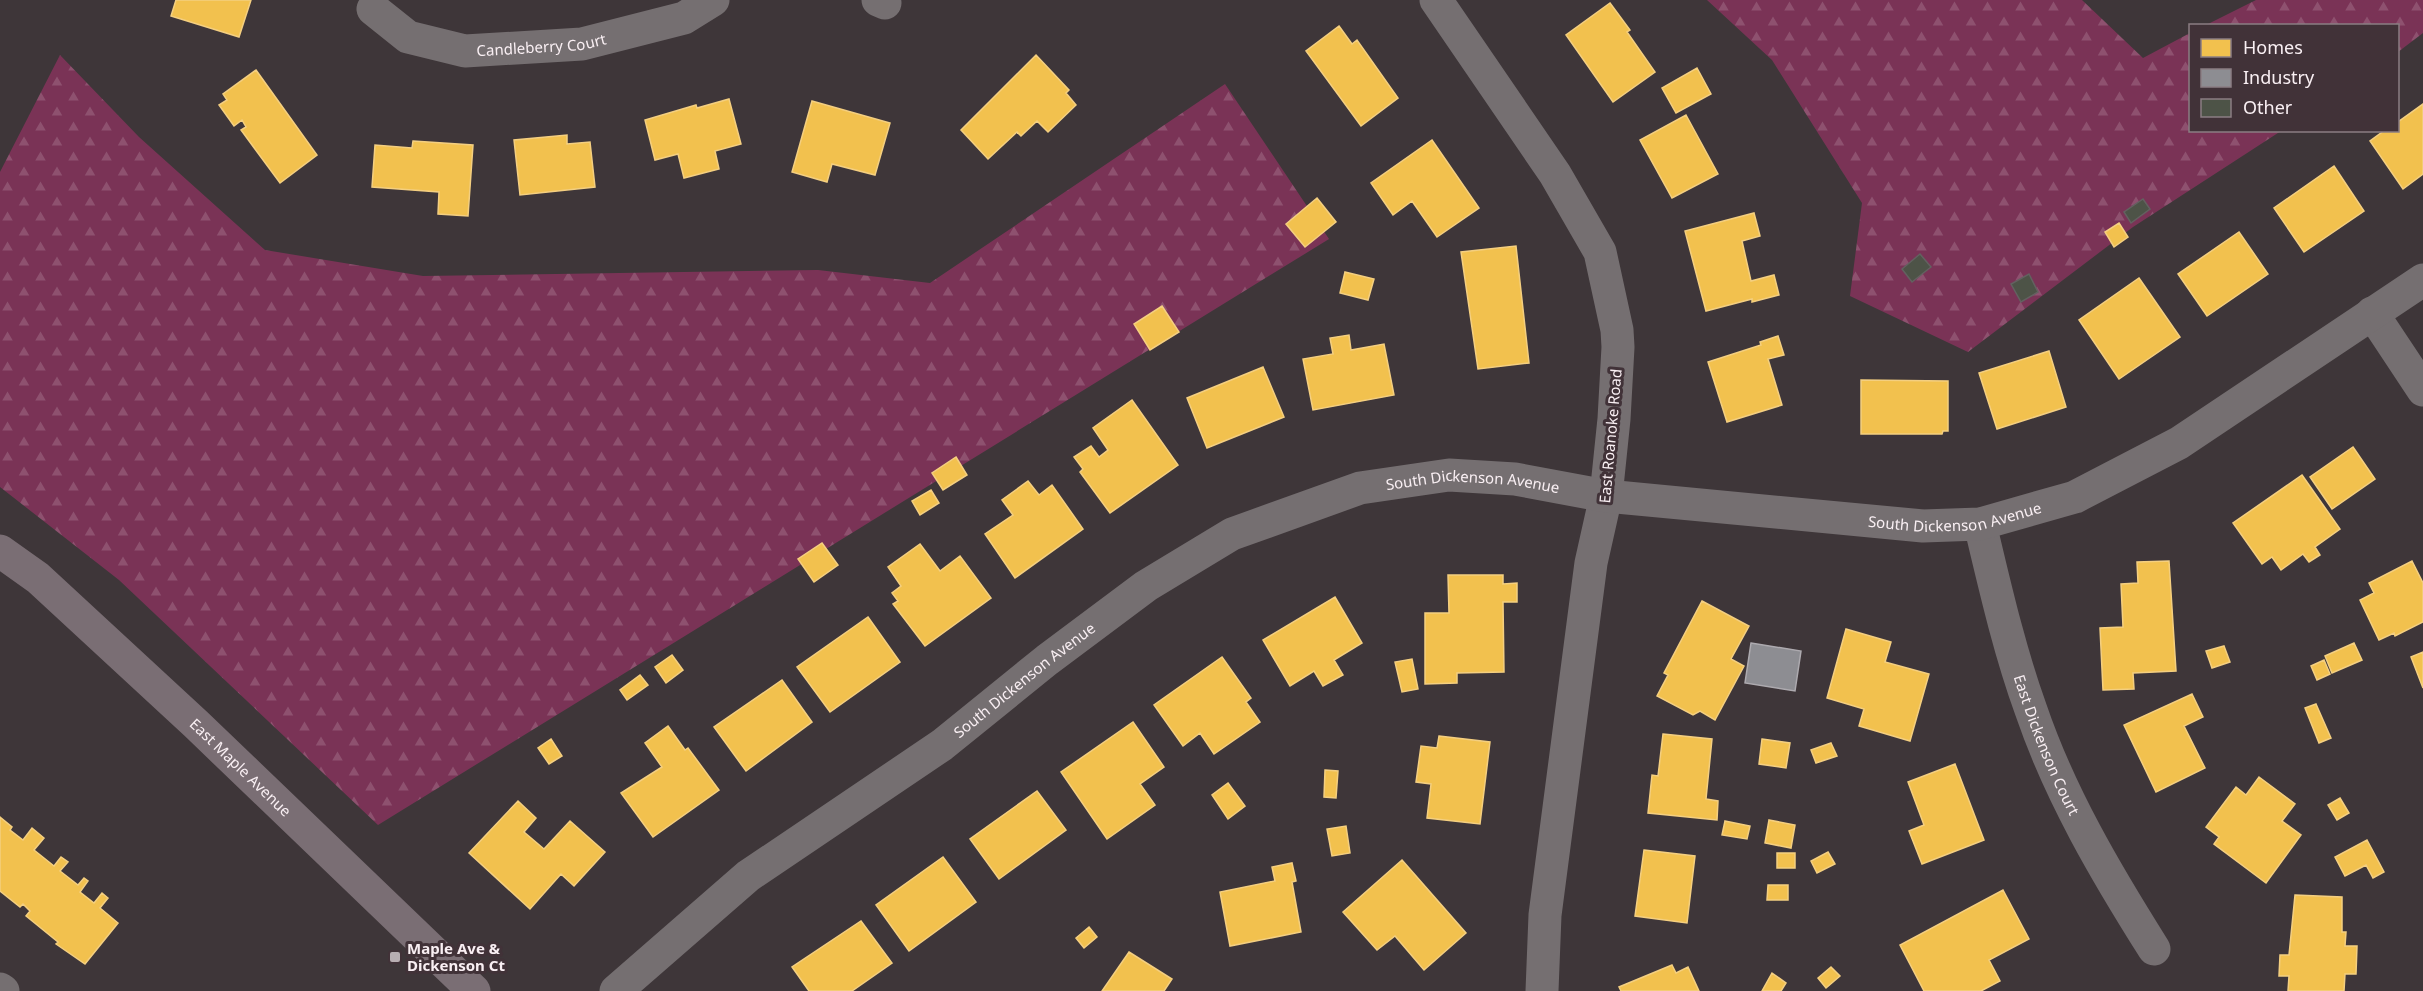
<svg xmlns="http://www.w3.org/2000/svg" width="2423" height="991" viewBox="0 0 2423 991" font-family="'Noto Sans',sans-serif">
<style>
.forest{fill:url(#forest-firs)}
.homes{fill:#f2c14e;stroke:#f4cf80;stroke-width:1.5}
.industry{fill:#8d8d92;stroke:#adaaaf;stroke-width:1.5}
.building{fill:#4d5347;stroke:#636160;stroke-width:1.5}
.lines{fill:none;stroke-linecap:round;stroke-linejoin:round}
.minor{stroke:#756f71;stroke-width:33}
.major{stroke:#7a6e74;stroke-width:33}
.poi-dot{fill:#b8aeb2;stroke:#413238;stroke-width:2}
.labels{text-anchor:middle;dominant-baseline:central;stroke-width:6;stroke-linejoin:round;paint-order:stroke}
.street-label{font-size:15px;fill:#f9eff3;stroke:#413238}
.poi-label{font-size:15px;font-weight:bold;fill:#f9eff3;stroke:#413238;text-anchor:start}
</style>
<defs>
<pattern id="forest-firs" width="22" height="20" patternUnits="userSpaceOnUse" patternTransform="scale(1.5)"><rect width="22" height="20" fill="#7a3356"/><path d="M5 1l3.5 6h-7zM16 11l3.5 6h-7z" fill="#8e516f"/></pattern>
</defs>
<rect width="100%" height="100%" fill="#3e3639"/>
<path class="forest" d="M1707 0H2082L2143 58 2190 33V130L2281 131 2133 227 1968 352 1850 296 1862 203 1772 60Z
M2256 0H2423V33L2398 52V26L2206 25Z
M60 55 139 137 265 250 423 276 818 270 930 283 1225 84 1329 239 378 825 119 580 0 487V172Z"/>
<path class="homes" d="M176 0H251L239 37 171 16Z
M1610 3 1630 30 1627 32 1655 72 1613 102 1566 35Z
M1339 26 1352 44 1357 40 1398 98 1361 126 1306 51Z
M1036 55 1069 90 1066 93 1076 105 1048 132 1037 121 1021 136 1017 132 988 159 961 130Z
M1697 68 1711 94 1676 113 1662 88Z
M256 70 317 155 280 183 241 130 246 127 242 120 234 126 219 105 227 100 223 94Z
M729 99 741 144 715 151 719 169 684 178 678 154 655 160 645 120 696 105 697 108Z
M812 101 890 123 875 175 832 164 827 182 792 172Z
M2423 104V174L2403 189 2370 141 2385 130H2398V122Z
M1686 115 1718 174 1672 198 1640 140Z
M567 135V144L590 142 595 187 520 195 514 140Z
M1432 140 1479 208 1437 237 1412 201 1393 215 1371 183Z
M413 141 473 145 468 216 438 214 439 192 372 187 375 145 412 148Z
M2334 166 2364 211 2304 252 2274 208Z
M1317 198 1336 222 1305 247 1286 224Z
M1754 213 1760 236 1742 241 1751 281 1774 275 1779 295 1752 302V299L1706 311 1685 231Z
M2119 223 2128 237 2114 247 2105 232Z
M2239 232 2268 274 2207 316 2178 274Z
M1516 246 1529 363 1478 369 1461 252Z
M1345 272 1374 279 1368 300 1340 293Z
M2139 278 2180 337 2119 379 2079 320Z
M1162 306 1179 332 1150 350 1134 324Z
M1349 335 1351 350 1384 344 1394 395 1313 410 1303 359 1333 354 1330 338Z
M1778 336 1784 355 1768 359 1782 405 1727 422 1708 362 1761 345 1760 342Z
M2049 351 2066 407 1997 429 1979 373Z
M1263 367 1284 417 1207 448 1187 398Z
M1861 380 1948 381V431H1943L1942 434H1861Z
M1132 400 1178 465 1110 513 1080 472 1083 469 1074 457 1091 446 1099 457 1108 450 1093 428Z
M2353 447 2375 479 2332 509 2310 477Z
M956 457 967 475 943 490 932 473Z
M2302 475 2340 529 2315 547 2320 555 2309 562 2303 554 2281 570 2272 557 2262 564 2233 523Z
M1028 481 1039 495 1052 485 1083 529 1015 578 985 534 1013 515 1002 500Z
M931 490 939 503 920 515 912 501Z
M822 543 838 565 814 582 798 559Z
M920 544 940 571 960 556 991 598 925 646 893 604 898 601 892 593 901 586 888 567Z
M2169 561 2176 671 2133 673 2134 689 2103 690 2100 628 2123 627 2121 584 2138 583 2137 562Z
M2412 561 2423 583V622L2395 636 2394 633 2379 640 2360 600 2374 593 2369 583Z
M1448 575H1503V584L1517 583V602H1503L1504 672 1457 673V683L1425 684V613H1449Z
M1335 597 1362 643 1334 660 1343 675 1323 686 1314 671 1290 686 1263 640Z
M1702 601 1749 626 1731 659 1744 666 1715 720 1700 711 1693 715 1657 696 1668 675 1664 673Z
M868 617 900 662 830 712 797 667Z
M1846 629 1891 642 1885 662 1929 674 1910 741 1859 726 1864 709 1827 698Z
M2354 643 2362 660 2332 673 2325 656Z
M2224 646 2230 662 2212 668 2206 651Z
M2423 652V688L2411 657Z
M672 655 683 670 666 683 655 667Z
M1222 657 1251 698 1246 702 1260 722 1214 754 1200 733 1183 746 1154 705Z
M1412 659 1418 689 1402 692 1395 662Z
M2324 660 2330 674 2317 680 2311 666Z
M640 675 648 685 627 700 620 690Z
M782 680 812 722 746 771 714 727Z
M2192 694 2203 717 2184 726 2205 768 2156 792 2124 725Z
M2316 704 2331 738 2319 743 2305 708Z
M1133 722 1164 767 1140 784 1155 805 1107 839 1061 772Z
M668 726 685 750 688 748 719 790 653 837 621 793 662 767 645 743Z
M1663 734 1712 739 1706 799 1718 801 1717 820 1648 813 1652 775 1658 776Z
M1439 736 1490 742 1480 824 1427 818 1431 784 1416 782 1421 746 1437 748Z
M551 739 562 756 549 764 538 748Z
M1762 739 1790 743 1786 768 1759 764Z
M1831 743 1837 756 1816 763 1811 750Z
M1955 764 1984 840 1922 864 1909 831 1924 825 1908 782Z
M1325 770 1338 771 1336 798 1324 797Z
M2259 777 2295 804 2282 821 2301 835 2266 883 2214 844 2219 837 2206 827 2236 787 2246 795Z
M1228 783 1245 806 1228 819 1212 795Z
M1037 791 1066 830 999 879 970 839Z
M2340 798 2349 813 2337 820 2328 805Z
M518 801 536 818 524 832 544 849 570 821 605 852 574 886 561 874 530 909 469 853Z
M0 817 12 827 10 830 23 840 32 828 44 838 34 850 54 866 61 857 68 862 60 871 78 885 84 878 88 881 80 892 94 903 102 893 108 898 100 908 118 923 85 964 56 944 58 942 26 916 30 911 23 904 20 907 0 891Z
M1769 820 1795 825 1791 848 1765 843Z
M1725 821 1750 826 1747 839 1722 835Z
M1346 826 1350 853 1332 856 1327 829Z
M2367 840 2384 872 2373 878 2366 865 2345 876 2335 857Z
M1644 850 1695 856 1687 923 1635 916Z
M1828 852 1835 864 1817 873 1811 861Z
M1777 853H1795V868H1777Z
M943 857 976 902 909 951 876 905Z
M1402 860 1466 933 1424 970 1395 936 1377 950 1343 912Z
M1292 863 1296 881 1292 882 1301 932 1230 946 1220 892 1275 881 1272 867Z
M1768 885H1788V900H1767Z
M2003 890 2029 939 1989 960 2000 981 1981 991H1924L1900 945Z
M2295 895 2342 897V932H2346L2345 946H2357L2356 974H2345L2344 991H2288L2289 976H2279L2280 955H2289Z
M861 921 892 963 852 991H809L792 967Z
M1089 927 1097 937 1084 948 1076 938Z
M1129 952 1172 979 1164 991H1102Z
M1672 965 1676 973 1688 967 1699 991H1621L1619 987Z
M1831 967 1840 976 1826 988 1818 978Z
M1772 973 1786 983 1781 991H1762Z"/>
<path class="industry" d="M1751 643 1801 651 1795 691 1745 683Z"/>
<path class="building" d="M2143 199 2150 209 2131 223 2124 212Z
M1920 254 1931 267 1912 282 1902 269Z
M2029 274 2038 292 2021 302 2011 284Z"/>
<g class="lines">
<g class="minor">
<path d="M878 0 885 3"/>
<path d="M1436 0 1555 174 1600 252 1617 330 1618 347 1614 419 1606 496 1591 563 1545 915 1542 991"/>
<path id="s1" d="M373 9 408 37 465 51 582 44 684 18 713 0"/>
<path d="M2372 313 2423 390"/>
<path id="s2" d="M1980 524C1995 587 2009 649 2031 710 2060 795 2106 873 2154 949"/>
<path d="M0 989 3 991"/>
<path id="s3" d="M616 991 748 876 942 745 1047 660 1146 586 1232 534 1360 488 1449 475 1515 479 1606 496 1923 526 1980 524 2075 497 2179 443 2423 280"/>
</g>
<path class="major" id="s4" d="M0 551 38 578 196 724 474 991"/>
</g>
<rect class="poi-dot" x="389" y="951" width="12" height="12" rx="3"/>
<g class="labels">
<g class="street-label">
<text stroke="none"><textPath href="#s1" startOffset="180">Candleberry Court</textPath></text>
<text transform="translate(1610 436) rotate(-85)">East Roanoke Road</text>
<text stroke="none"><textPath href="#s3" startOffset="1018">South Dickenson Avenue</textPath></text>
<text stroke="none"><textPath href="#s3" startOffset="1504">South Dickenson Avenue</textPath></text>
<text stroke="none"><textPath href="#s3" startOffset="514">South Dickenson Avenue</textPath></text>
<text stroke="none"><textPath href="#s2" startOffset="231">East Dickenson Court</textPath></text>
<text stroke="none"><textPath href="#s4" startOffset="324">East Maple Avenue</textPath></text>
</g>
<g class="poi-label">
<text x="407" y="948">Maple Ave &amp;<tspan x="407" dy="17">Dickenson Ct</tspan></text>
</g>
</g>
<rect x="2189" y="24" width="210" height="108" fill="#413238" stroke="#8b7e83" stroke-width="1.5"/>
<rect x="2201" y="39" width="30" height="18" fill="#f2c14e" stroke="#8b7e83" stroke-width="1.5"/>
<text x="2243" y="54" font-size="18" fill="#f9eff3">Homes</text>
<rect x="2201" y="69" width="30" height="18" fill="#8d8d92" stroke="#8b7e83" stroke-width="1.5"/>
<text x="2243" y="84" font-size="18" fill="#f9eff3">Industry</text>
<rect x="2201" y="99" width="30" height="18" fill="#4d5347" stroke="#8b7e83" stroke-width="1.5"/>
<text x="2243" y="114" font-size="18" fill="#f9eff3">Other</text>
</svg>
